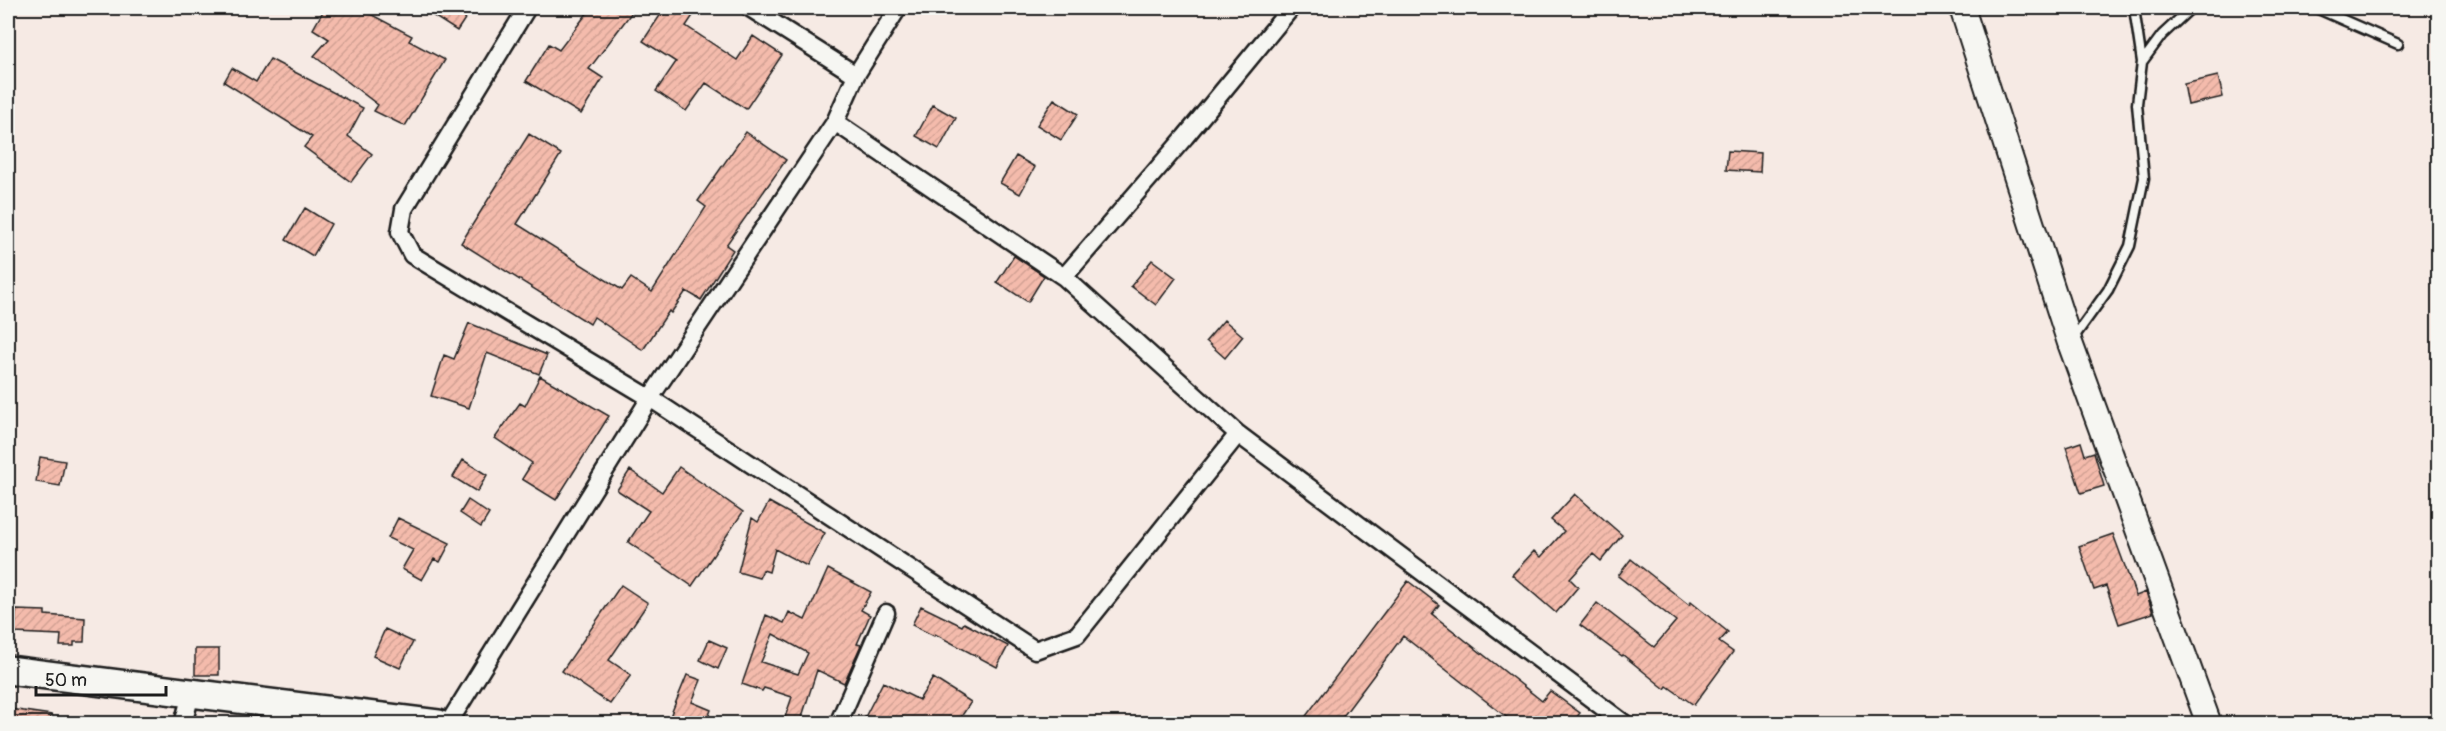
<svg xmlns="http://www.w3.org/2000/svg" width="2446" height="731" viewBox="0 0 2446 731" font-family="Pangolin,sans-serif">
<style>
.building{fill:url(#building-hatch);stroke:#1c1c1c;stroke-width:1.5;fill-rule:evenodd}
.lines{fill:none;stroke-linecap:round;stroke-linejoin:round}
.lane-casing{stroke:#1c1c1c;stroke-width:13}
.street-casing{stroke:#1c1c1c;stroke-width:21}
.secondary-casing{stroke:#1c1c1c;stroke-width:28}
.primary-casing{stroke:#1c1c1c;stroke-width:32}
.lane{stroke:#f6f6f2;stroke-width:8}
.street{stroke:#f6f6f2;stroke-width:16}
.secondary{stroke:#f6f6f2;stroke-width:24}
.primary{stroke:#f6f6f2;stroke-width:27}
</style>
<defs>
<pattern id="building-hatch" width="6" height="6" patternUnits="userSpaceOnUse" patternTransform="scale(1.5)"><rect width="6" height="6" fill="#f4bbac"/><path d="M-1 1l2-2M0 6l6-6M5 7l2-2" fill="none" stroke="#d1a093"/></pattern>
</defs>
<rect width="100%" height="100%" fill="#f6eae4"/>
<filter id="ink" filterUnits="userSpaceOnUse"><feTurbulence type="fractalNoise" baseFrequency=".0167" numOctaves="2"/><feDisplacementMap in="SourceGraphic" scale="12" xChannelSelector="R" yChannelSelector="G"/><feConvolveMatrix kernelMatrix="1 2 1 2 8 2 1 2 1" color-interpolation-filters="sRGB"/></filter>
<g filter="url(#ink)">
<path class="building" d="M325 8H359L412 36 409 41 445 60 405 126 374 111 378 105 314 56 329 39 313 29Z
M421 8H472L457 31Z
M591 8H635L589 69 603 78 581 114 526 81 549 44 559 50Z
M665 8H698L686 26 737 60 753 36 782 55 746 109 706 83 686 111 656 91 676 62 643 41Z
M270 59 363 108 348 136 372 154 351 182 304 147 312 137 224 82 232 68 256 82Z
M2218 76 2223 97 2188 105 2184 84Z
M1054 99 1078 114 1061 140 1037 125Z
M933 105 956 118 939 149 916 136Z
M746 132 786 160 726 245 733 250 701 300 686 291 671 313 669 311 643 350 594 317 590 324 461 243 529 134 561 154 517 224 622 290 631 278 652 292 706 207 698 201Z
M1728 151 1761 153 1760 172 1726 170Z
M1016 156 1035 167 1020 194 1000 183Z
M305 208 331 224 313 256 286 240Z
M1014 256 1044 276 1028 302 997 282Z
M1152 260 1176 278 1156 305 1131 286Z
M1224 320 1243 336 1225 358 1206 341Z
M469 323 547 355 539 374 487 353 469 408 431 396 444 355 454 359Z
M540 376 609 416 556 500 522 479 532 463 495 438 520 403 525 406Z
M2081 442 2085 455 2094 452 2104 486 2081 493 2066 447Z
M40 457 65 461 60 486 36 482Z
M463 460 487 475 477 492 453 477Z
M679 467 743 512 692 586 628 542 649 511 617 490 630 470 662 492Z
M1575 494 1622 535 1601 561 1593 554 1570 579 1578 587 1556 613 1512 575 1534 551 1541 557 1564 531 1551 520Z
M468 500 489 514 481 527 460 513Z
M769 502 825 533 807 566 775 549 769 572 763 570 759 578 738 572 752 518 758 522Z
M398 518 450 543 440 562 434 559 422 580 402 569 413 550 388 538Z
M2113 534 2136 596 2146 592 2153 613 2119 624 2106 586 2094 590 2079 546Z
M1631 559 1689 605 1691 602 1728 632 1719 642 1733 652 1694 705 1667 686 1665 689 1623 655 1622 656 1580 625 1597 603 1654 647 1676 621 1618 576Z
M828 569 871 592 861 610 870 615 857 644 861 645 844 683 817 670 800 723H783L792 697 764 688 762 691 742 684 766 615 784 623 789 612 805 620ZM773 634 808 653 798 674 761 662Z
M1408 581 1439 605 1432 614 1542 701 1550 691 1580 713 1572 723H1514L1403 636 1338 723H1316L1306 716Z
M621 585 648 603 609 660 631 675 610 704 562 671Z
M921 606 962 626 964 623 1008 646 997 667 935 634 934 636 912 625Z
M16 610 45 611V615L85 618 84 642H74V646H60L61 635 15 633Z
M385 629 413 642 400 668 373 656Z
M709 640 727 648 718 669 700 660Z
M195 649H219V675H195Z
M687 675 701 680 692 702 711 710 706 723H670L671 714Z
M933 678 971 702 957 723H862L883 682 919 700Z
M10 709 51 715 50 723H8Z"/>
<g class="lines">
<defs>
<path id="lane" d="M2134 8 2142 62
M2316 8 2398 44
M2072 340 2108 290 2130 246 2144 178 2137 104 2142 62 2162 35 2191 8"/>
<path id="street" d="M527 8 404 209 400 232 412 255 650 398 1035 650 1077 635 1238 434
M750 8 856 75
M835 122 856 75 898 8
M1064 277 1185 137 1291 8
M183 724 191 694
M448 724 650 398 835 122 1064 277 1238 434 1625 724
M838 724 886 613"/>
<path id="secondary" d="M1962 8 2070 343 2209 724"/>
<path id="primary" d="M8 670 438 724"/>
</defs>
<use href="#lane" class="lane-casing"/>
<use href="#street" class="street-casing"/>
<use href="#secondary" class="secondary-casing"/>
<use href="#primary" class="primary-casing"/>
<use href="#lane" class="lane"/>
<use href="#street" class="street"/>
<use href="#secondary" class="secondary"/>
<use href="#primary" class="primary"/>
</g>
</g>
<rect width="2446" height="731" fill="none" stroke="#f6f6f2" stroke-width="30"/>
<rect x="15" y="15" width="2416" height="701" fill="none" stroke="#1c1c1c" stroke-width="2" filter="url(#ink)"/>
<path d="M36 686v9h130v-9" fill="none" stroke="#1c1c1c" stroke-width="3"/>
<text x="45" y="686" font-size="18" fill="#1c1c1c" stroke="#f6f6f2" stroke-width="4.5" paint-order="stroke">50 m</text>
</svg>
